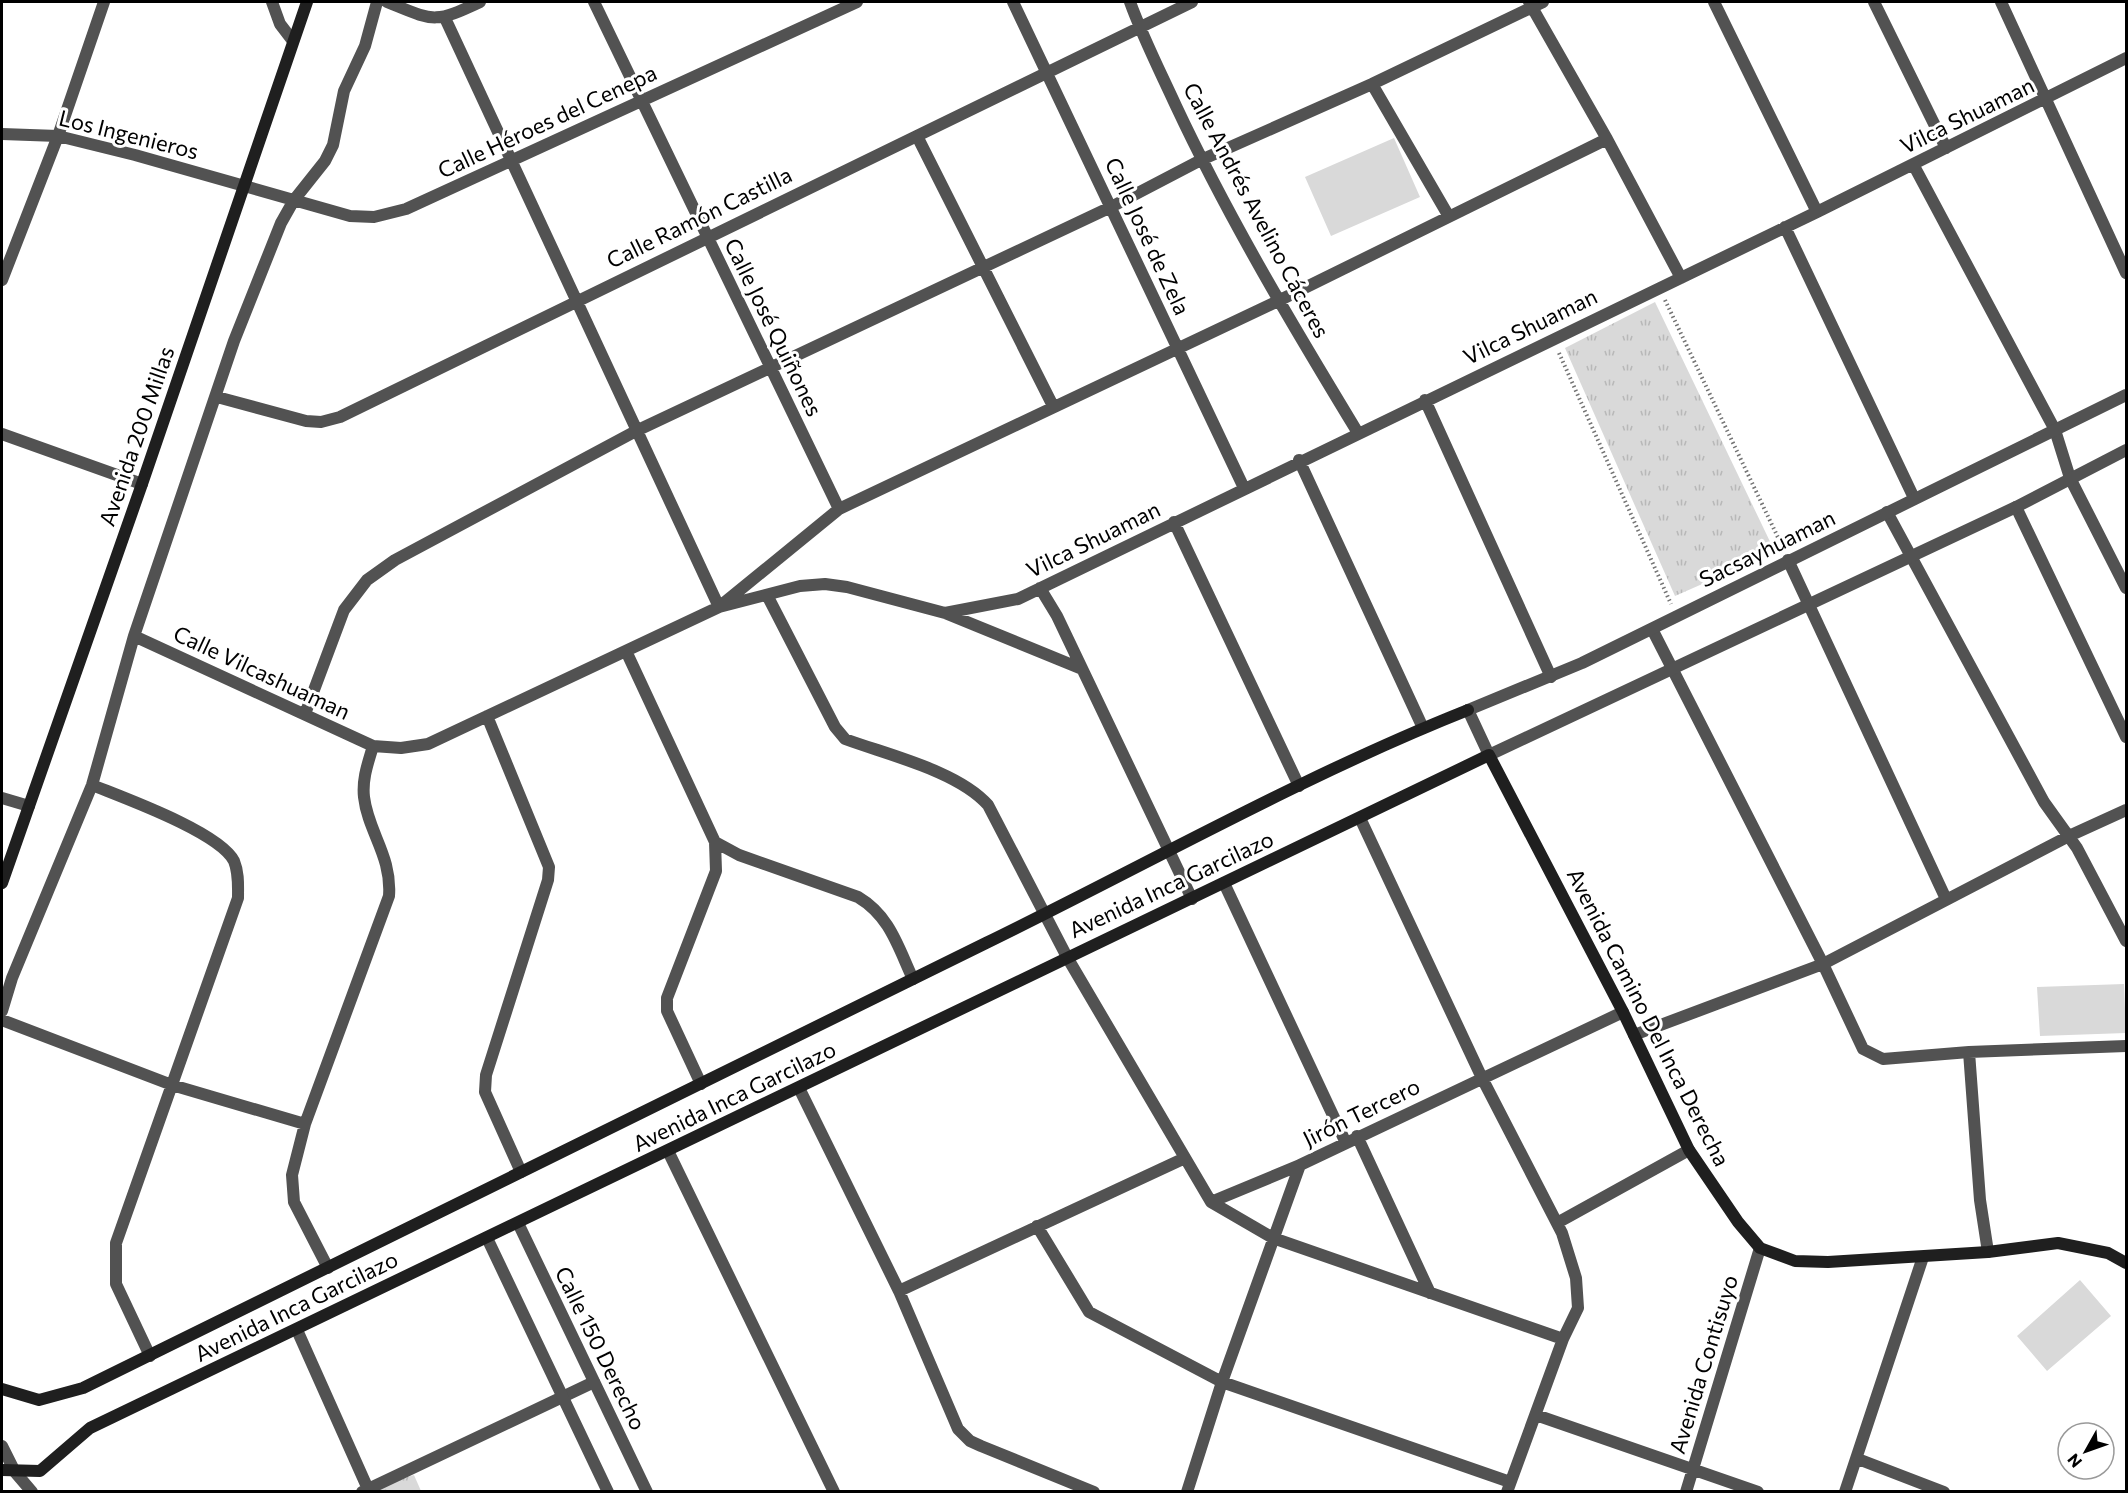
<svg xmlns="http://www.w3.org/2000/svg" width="2128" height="1493" viewBox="0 0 2128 1493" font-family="Commissioner,sans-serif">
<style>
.grass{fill:#d9d9d9}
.park{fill:url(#park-tufts)}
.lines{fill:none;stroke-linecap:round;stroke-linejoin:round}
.path{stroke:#747474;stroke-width:4;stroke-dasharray:1.5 3;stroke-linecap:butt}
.minor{stroke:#525252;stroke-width:12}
.tertiary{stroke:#525252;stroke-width:12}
.secondary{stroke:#1f1f1f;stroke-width:12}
.labels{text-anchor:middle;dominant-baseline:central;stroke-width:6;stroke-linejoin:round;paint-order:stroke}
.street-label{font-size:22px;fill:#000;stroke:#fff}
</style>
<defs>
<pattern id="park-tufts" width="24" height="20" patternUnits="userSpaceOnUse" patternTransform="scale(1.5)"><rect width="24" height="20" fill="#d9d9d9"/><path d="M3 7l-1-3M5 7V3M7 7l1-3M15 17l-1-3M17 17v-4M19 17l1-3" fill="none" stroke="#b8b8b8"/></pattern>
</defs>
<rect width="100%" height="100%" fill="#fff"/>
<path class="grass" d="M1394 138 1420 197 1331 236 1305 177Z
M2124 984 2126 1033 2040 1036 2037 987Z
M2080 1280 2111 1316 2047 1371 2017 1336Z"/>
<path class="park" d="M1655 302 1775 552 1675 596 1565 348Z
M414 1475 421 1491 363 1492 368 1489Z"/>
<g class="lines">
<path class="path" d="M1665 300 1783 548
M1559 353 1671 604"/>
<path class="minor" d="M272 2 280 24 293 41
M387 2C434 21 433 24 480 2
M594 2 839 509
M1013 2 1244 488
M1130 2C1143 38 1160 71 1176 106 1229 219 1293 326 1358 433
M1529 2 1607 139 1681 278
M1714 2 1817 212
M1874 2 1946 148
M2001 2 2126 273
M445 18 719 607 839 509 1278 301 1607 139
M1372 84 1448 215
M2 134 58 136 135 155 350 216 374 217 406 209 857 2
M917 136 1053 406
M1913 164 2055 430 2070 478 2126 588
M1785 227 1914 498
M2 280 58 136 104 2
M217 397 306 421 321 422 340 417 1192 2
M1425 400 1551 677
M2 434 142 484
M1299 460 1423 728
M2016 507 2126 737
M1887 512 2044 802 2077 848 2126 941
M1174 522 1299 786
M1788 560 1946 899
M1040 588 1057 616 1192 899
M767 595 835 727 845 739C888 755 958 771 988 805L1067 957 1211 1202 1273 1238 1563 1339
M945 613 1018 599 1817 212 2126 58
M1652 629 1823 964 1863 1049 1883 1059 1969 1052 2126 1046
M134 636 373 746 401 748 428 744 719 607 800 586 825 584 847 587 945 613 1082 669
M626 651 715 842 739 855 858 897C890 916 898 947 913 979
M1468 710 1489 755
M305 714 344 610 367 580 395 560 636 431 1111 207 1201 160 1372 84 1543 2
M487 716 549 867 548 880 486 1075 485 1092 521 1172
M92 785C124 798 219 832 234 861 239 873 238 886 238 898L116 1243V1284L150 1356
M2 798 29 806
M1360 818 1482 1078 1562 1233 1576 1278 1578 1308 1563 1339 1507 1492
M1224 883 1345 1141
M2 1011 12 978 92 785 134 636 234 341 281 223 294 200 325 161 333 145 344 91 365 46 377 2
M2 1020 172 1085 305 1124
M1634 1035 1823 964 2069 836 2126 810
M1969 1052 1980 1200 1988 1252
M701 1084 667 1011V998L716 871 715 842
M799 1088 899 1291 958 1429 970 1441 981 1446 1094 1492
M1357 1136 1430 1293
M668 1151 834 1492
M1211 1202 1300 1165
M1557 1223 1689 1150
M1037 1226 1089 1312 1222 1382 1510 1482
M328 1268 294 1202 292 1175 305 1124 389 896C392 856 368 832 364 797 362 779 368 763 373 746
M899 1291 1185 1158
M297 1330 368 1489
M1536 1415 1758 1492
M2 1446 15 1472 32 1492
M1858 1459 1944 1492
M362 1492 594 1382
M1187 1492 1222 1382 1300 1165 1623 1012
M1686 1492 1760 1248
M1845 1492 1923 1257"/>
<path class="tertiary" d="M1468 710 1582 663 2126 395
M1489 755 2016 507 2126 450
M518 1223 647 1492
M487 1238 608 1492"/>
<path class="secondary" d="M2 883 142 484 307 2
M2 1389 39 1400 83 1388C384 1240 685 1092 986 943 1146 865 1302 776 1468 710
M2 1470 40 1471 90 1428 1489 755 1623 1012 1689 1150 1738 1222 1760 1248 1795 1261 1828 1262 1988 1252 2058 1243 2108 1253 2126 1263"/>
</g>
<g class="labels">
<g class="street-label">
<text transform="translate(1967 115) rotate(-26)">Vilca Shuaman</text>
<text transform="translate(547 121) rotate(-25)">Calle Héroes del Cenepa</text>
<text transform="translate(129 134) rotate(14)">Los Ingenieros</text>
<text transform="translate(1257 210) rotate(62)">Calle Andrés Avelino Cáceres</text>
<text transform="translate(699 217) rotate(-26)">Calle Ramón Castilla</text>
<text transform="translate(1148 236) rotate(65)">Calle José de Zela</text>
<text transform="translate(1530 326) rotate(-26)">Vilca Shuaman</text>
<text transform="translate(774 327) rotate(64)">Calle José Quiñones</text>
<text transform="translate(136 436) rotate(-71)">Avenida 200 Millas</text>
<text transform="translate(1093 539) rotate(-26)">Vilca Shuaman</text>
<text transform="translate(1767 548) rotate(-26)">Sacsayhuaman</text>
<text transform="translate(262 672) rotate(25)">Calle Vilcashuaman</text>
<text transform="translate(1171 884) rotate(-25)">Avenida Inca Garcilazo</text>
<text transform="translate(1649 1017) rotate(63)">Avenida Camino Del Inca Derecha</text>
<text transform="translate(734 1096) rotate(-26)">Avenida Inca Garcilazo</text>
<text transform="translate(1361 1112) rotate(-26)">Jirón Tercero</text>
<text transform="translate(296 1306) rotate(-26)">Avenida Inca Garcilazo</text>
<text transform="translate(601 1348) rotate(64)">Calle 150 Derecho</text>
<text transform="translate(1703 1364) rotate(-73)">Avenida Contisuyo</text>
</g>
</g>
<rect width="2128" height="1493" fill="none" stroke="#000000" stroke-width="6"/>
<g transform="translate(2086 1451) rotate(230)"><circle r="28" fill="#ffffff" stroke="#999999" stroke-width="1.5"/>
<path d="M0-4.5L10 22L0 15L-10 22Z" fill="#000000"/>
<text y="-9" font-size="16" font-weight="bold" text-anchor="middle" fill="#000000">N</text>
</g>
</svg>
